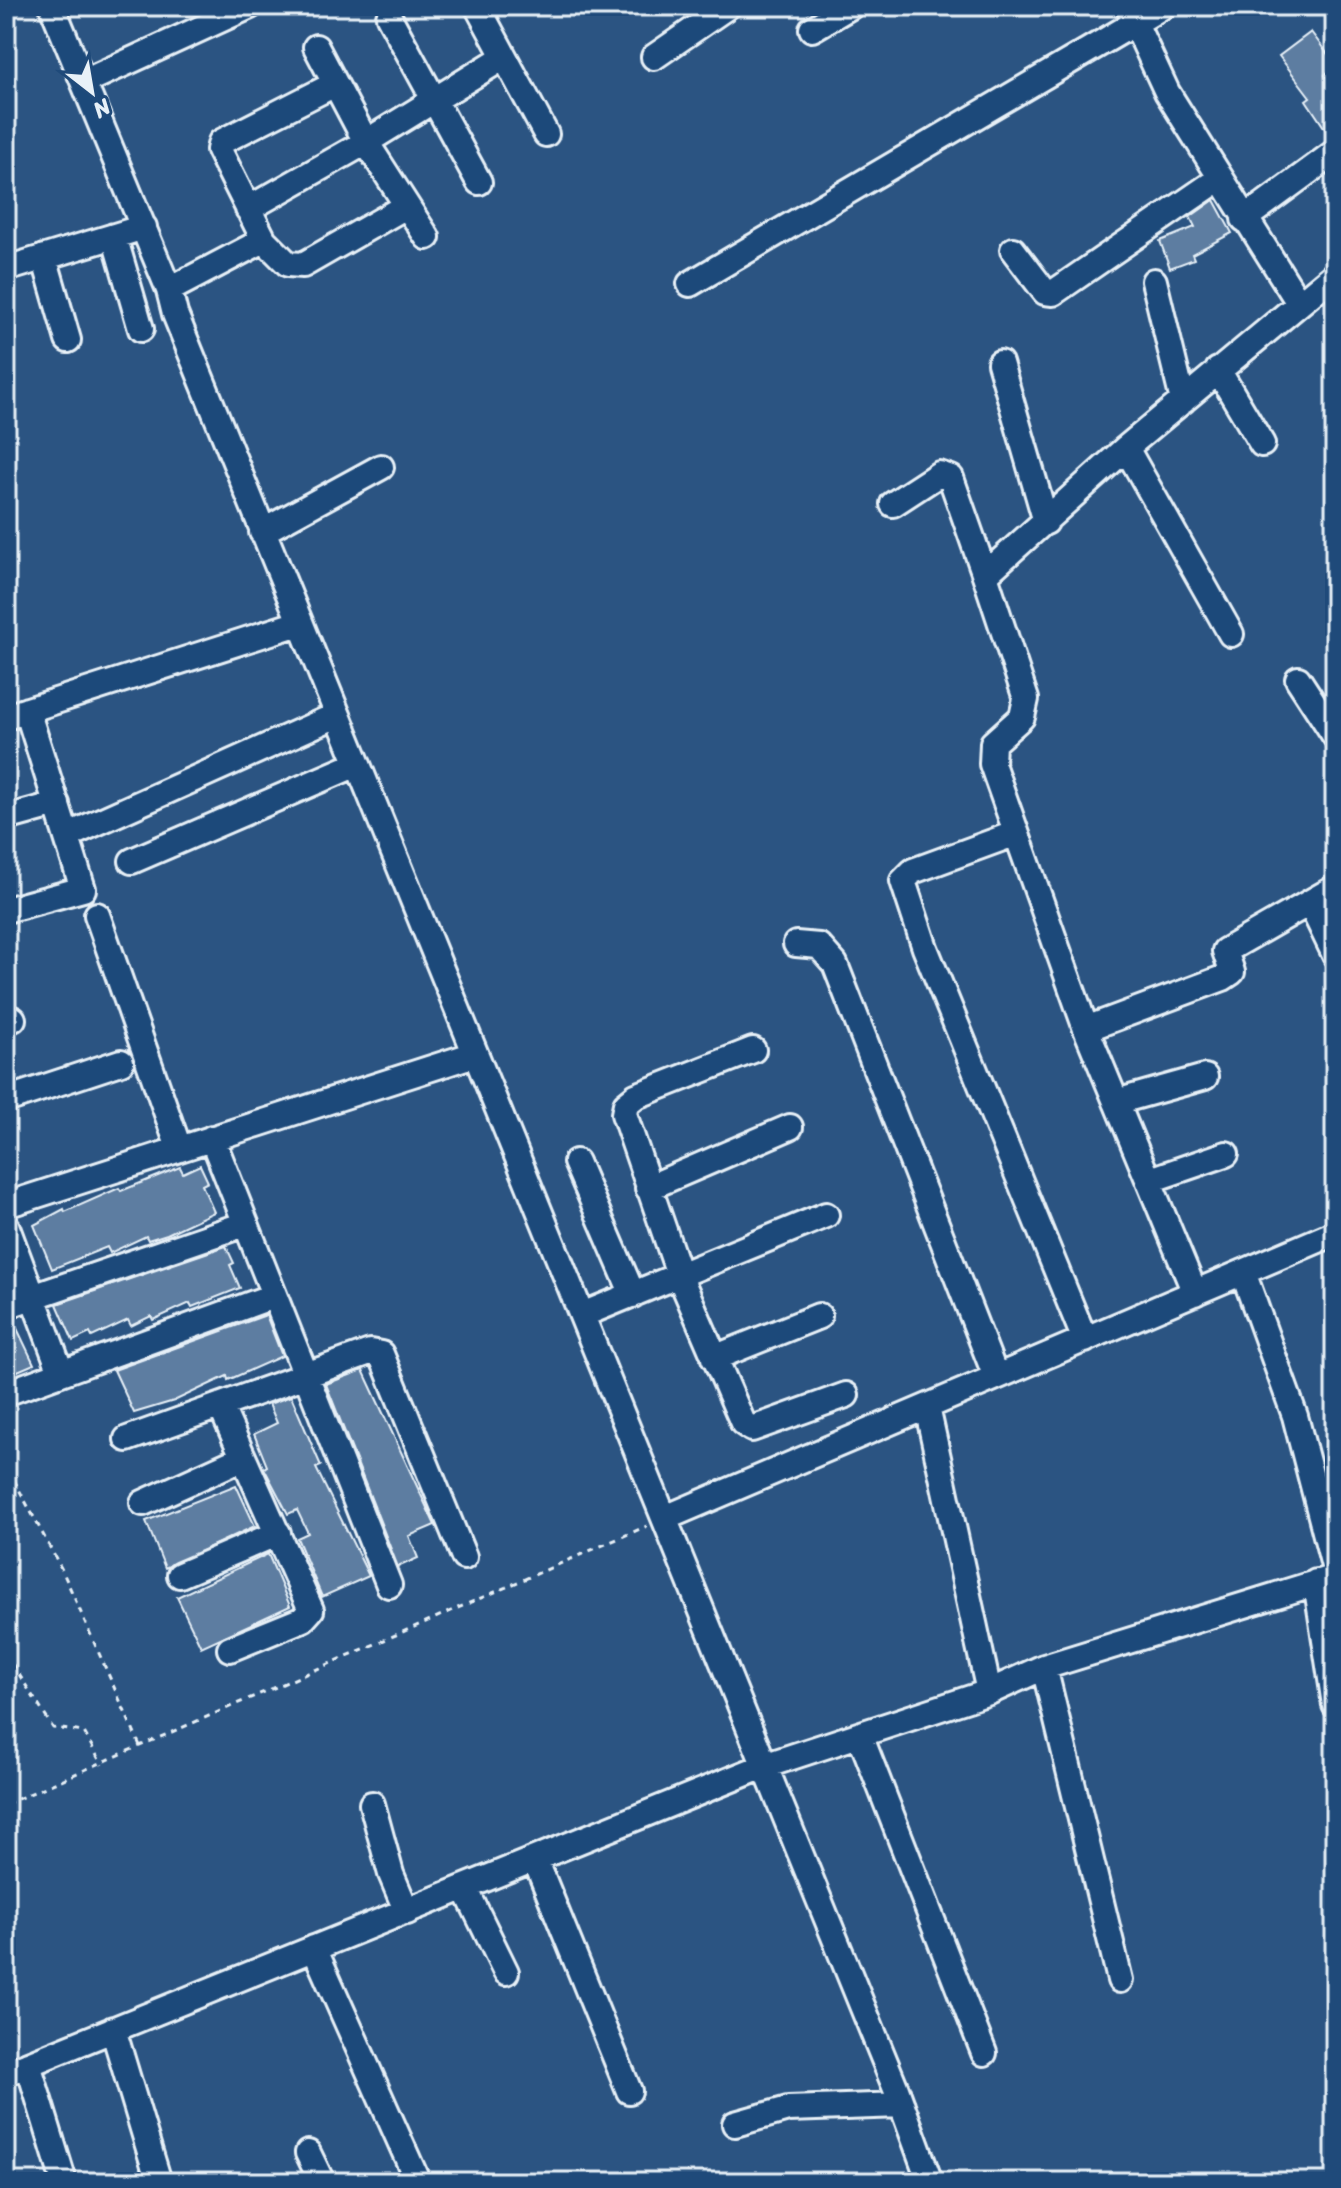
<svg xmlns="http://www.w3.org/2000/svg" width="1341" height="2188" viewBox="0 0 1341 2188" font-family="Sriracha,sans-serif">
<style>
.building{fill:#5d7da1;stroke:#e8f1f8;stroke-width:2}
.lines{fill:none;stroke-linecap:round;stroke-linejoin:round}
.minor-casing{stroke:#e8f1f8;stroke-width:30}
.path{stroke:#e8f1f8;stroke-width:3;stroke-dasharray:6 6;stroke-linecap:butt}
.minor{stroke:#1f4a7a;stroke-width:24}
</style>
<rect width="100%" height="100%" fill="#2b5482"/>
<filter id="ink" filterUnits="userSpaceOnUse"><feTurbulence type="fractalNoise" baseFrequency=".0125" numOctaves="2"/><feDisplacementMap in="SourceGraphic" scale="16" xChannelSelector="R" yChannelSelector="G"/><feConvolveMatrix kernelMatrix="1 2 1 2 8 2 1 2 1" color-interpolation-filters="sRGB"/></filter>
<g filter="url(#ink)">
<path class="building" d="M1311 32 1335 64 1325 75 1335 90V124L1326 130 1306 100 1310 97 1279 56Z
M1214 200 1232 233 1192 254 1194 259 1170 268 1160 241 1195 227 1190 217Z
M200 1165 208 1182 202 1185 214 1212 167 1234 148 1240 146 1236 110 1253 107 1247 52 1269 34 1225 64 1209 65 1212 119 1188 121 1191 180 1167 183 1173Z
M226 1246 234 1263 230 1265 240 1288 192 1307 190 1303 153 1320 151 1316 131 1326 128 1320 92 1337 90 1333 73 1341 57 1304Z
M266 1315 282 1356 228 1380 227 1376 174 1401 134 1413 114 1370Z
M13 1320 34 1364 6 1376V1321Z
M363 1370 435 1525 409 1536 418 1558 398 1567 326 1384Z
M291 1396 321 1466 316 1468 369 1576 322 1597 297 1538 308 1533 297 1510 288 1514 264 1468 267 1466 254 1434 277 1423 269 1404Z
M236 1485 255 1526 165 1568 146 1521Z
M268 1554 290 1606 201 1647 177 1597Z"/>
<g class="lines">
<defs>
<path id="minor" d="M52 6 169 290 175 314 896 2089 930 2182
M477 6 546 134
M1129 6 1135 23 1163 6
M389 17 479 182
M812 29 851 6
M316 47 366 142 427 237
M654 57 728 6
M84 82 250 6
M335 84 221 142 219 150 264 240 288 264 303 265 406 206
M248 209 366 142 504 57
M1244 219 1335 152
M114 236 141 329
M1013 250 1045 292 1053 293 1219 179
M44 257 68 340
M6 269 144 227
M1154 281 1183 401
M690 284 1135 23 1167 92 1299 303
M169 290 264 240
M1000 363 1046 522
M1218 370 1262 444
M1126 448 1231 634
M893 504 939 474 951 478 985 575
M262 532 381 467
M1298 679 1335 736
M6 717 299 623
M6 818 57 804
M1014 834 913 871 903 881 925 948 1085 1340
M67 836 337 715
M132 861 357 764
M1310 903 1335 955
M6 910 83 889 27 710
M97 915 179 1148
M796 944 819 946 835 964 996 1377
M6 1021 13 1019
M1086 1029 1223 978 1232 972 1225 951 1335 888
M753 1050 636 1096 626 1104 624 1114 680 1277 743 1423 752 1429 846 1395
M6 1100 121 1062
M1116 1102 1205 1077
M212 1138 389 1585
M576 1162 633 1295
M1150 1180 1226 1154
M648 1188 790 1127
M6 1205 475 1054
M6 1225 61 1372
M1243 1272 1295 1416 1335 1570
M1195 1293 1086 1029 992 764 993 743 1022 717 1026 699 985 575 1126 448 1335 274
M6 1306 245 1224
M582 1315 826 1215
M714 1358 819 1316
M6 1393 273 1296
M221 1407 311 1610 303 1619 230 1649
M927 1407 989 1692
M127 1439 370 1352 381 1354 464 1557
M143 1503 242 1458
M665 1518 1335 1233
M180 1575 278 1533
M1316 1582 1335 1705
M1044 1667 1120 1980
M860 1735 984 2053
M372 1804 391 1874 407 1912
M535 1859 629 2091
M465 1888 506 1972
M314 1948 418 2182
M113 2029 159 2182
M28 2064 64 2182
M6 2073 764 1766 989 1692 1044 1667 1335 1577
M735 2124 788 2109 902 2105
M308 2153 322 2182"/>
</defs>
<use href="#minor" class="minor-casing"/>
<path class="path" d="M14 1480 62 1570 141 1748
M6 1654 53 1728 84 1732 102 1765
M6 1804 647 1526"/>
<use href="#minor" class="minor"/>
</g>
</g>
<rect width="1341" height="2188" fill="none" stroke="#1f4a7a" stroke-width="32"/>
<rect x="16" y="16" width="1309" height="2156" fill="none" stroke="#e8f1f8" stroke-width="3" filter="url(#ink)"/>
<g transform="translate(92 92) rotate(149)" stroke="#1f4a7a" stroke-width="6" paint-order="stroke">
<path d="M0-6L14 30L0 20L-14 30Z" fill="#e8f1f8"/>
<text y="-12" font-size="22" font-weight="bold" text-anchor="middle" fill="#e8f1f8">N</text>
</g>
</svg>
